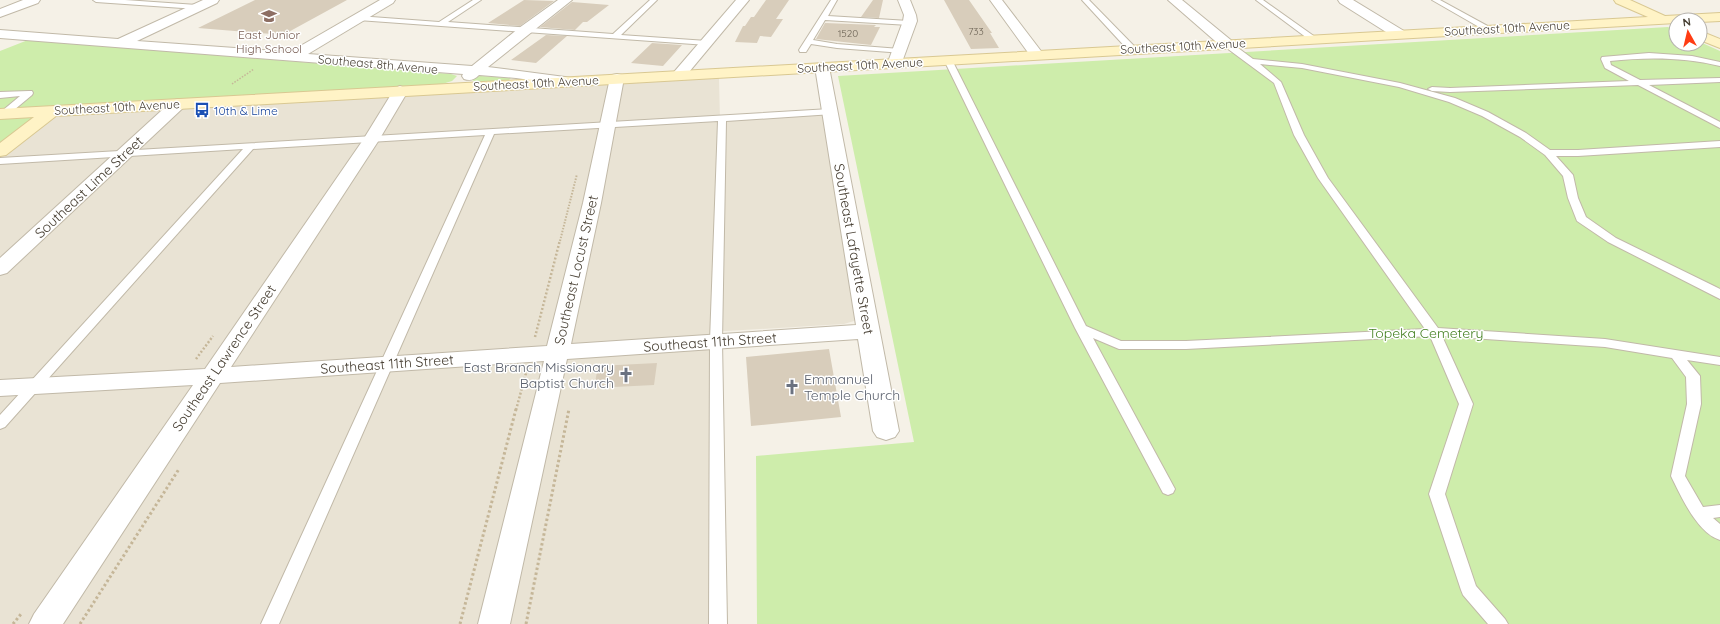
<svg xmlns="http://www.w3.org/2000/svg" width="1720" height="624" viewBox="0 0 1720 624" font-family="Quicksand,sans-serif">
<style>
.residential{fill:#e9e3d4}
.green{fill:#ceedab}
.building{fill:#d8cdbb}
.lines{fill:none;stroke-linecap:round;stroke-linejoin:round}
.lane-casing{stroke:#c1b9a8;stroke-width:2}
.street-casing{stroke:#c1b9a8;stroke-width:2}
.secondary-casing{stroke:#d9c892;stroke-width:2}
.path-far3{stroke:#c5b698;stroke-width:1.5;stroke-dasharray:1.5 1.5;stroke-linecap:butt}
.path-far2{stroke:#c5b698;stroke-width:2;stroke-dasharray:1.5 1.5;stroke-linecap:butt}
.path-far1{stroke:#c5b698;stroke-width:2.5;stroke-dasharray:2 2;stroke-linecap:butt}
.path{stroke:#c5b698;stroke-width:3;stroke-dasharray:2.5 2.5;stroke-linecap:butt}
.lane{fill:#fff;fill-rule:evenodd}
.street{fill:#fff;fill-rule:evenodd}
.secondary{fill:#fff3c6;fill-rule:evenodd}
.labels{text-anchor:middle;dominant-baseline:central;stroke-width:3;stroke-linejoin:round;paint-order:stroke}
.far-number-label{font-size:10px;fill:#6d6456}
.far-street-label{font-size:12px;fill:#494135;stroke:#fff}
.far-education-label{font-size:12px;fill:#785e54;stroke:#fff}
.far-transit-label{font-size:12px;fill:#164399;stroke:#fff;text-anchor:start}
.street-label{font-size:14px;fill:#494135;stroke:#fff}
.park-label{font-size:14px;fill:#448022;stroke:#fff}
.worship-label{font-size:14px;fill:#5b616d;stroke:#fff;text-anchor:end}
</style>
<rect width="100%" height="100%" fill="#f5f1e7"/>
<path class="residential" d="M719 78 720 120 824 114 858 316 854 321 844 324 710 332 708 624H0V156L49 119 66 113Z"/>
<path class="green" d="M1668 27 1676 31V44H1700V42L1720 51V624H757L756 456 914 442 838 76Z
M28 40 451 74 457 76 452 81 439 85 0 109V51Z
M481 76 511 78 508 81 476 82 472 80 474 77Z
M32 116 35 118 0 145V117Z"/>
<path class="building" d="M255 0H347L283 35 198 28Z
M524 0 554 1 520 26 488 23Z
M766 0H789L776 19H783L771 37 760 36 757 43 735 42 743 26H745L751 17H754Z
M873 0H883L879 18 861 17Z
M944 0H969L992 33H990L999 48 971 49Z
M572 2 609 5 587 22H583L575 30 540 27Z
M825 23 876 25 874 27H880L871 45 816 39Z
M546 35 567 36 536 63 511 60Z
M652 43 682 45 663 66 631 63Z
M829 349 841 417 751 426 746 357Z
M657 363 654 385 594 388 598 366Z"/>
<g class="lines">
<defs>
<path id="lane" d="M93 0H125L197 5 200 7 197 9 96 2Z
M473 0H481L448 22 613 34 650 0H657L621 35 707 41 711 43 707 45 358 20 354 18 358 16 439 22Z
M831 0H837L828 16 909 21 913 23 909 25 825 20 813 40 837 44 900 49H903V53L837 48 811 44 806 52H800L799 50Z
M1082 0H1089L1135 47V51H1129Z
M1256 0H1263L1318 39 1314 41H1311Z
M1432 0H1440L1493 29 1492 31H1486Z
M1224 42H1230L1253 59 1302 64 1400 83 1455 98 1488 112 1526 133 1550 150H1578L1720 141V147L1578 156H1556L1573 175 1578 198 1586 217 1616 238 1716 287 1720 289V299L1608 242 1577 221 1568 198 1563 176 1545 155 1520 137 1482 116 1449 102 1399 87 1302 68 1260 64 1281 82 1304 135 1328 178 1438 328 1605 339 1720 357V365L1687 360 1700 376 1701 404 1685 476 1703 507 1720 505V517L1713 518 1720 524V540C1697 533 1681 496 1671 476L1687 404 1686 377 1672 358 1605 347 1442 336 1473 404 1445 494 1476 586 1505 619 1508 624H1488L1463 595 1461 590 1429 494 1459 404 1430 336 1186 349H1119L1093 338 1175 489 1173 493 1168 495 1163 493 1075 328 944 60 948 58 952 60 1086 326 1121 341H1186L1425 329 1318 178 1294 135 1274 83 1224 46Z
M1649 53 1692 56 1720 62V66C1683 57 1647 57 1610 61L1611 65 1640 80 1720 78V82L1649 85 1720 122V128L1638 85 1450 92 1432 91 1428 89 1432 87 1450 88 1629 81 1605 68 1601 59 1602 57Z
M29 91H32L33 93 32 95 8 115H2L1 113 2 111 20 96 0 98V92Z
M830 109 833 110 834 112 833 114 726 121 722 341 727 624H709L710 341 718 121 494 134 279 624H261L485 135 253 149 5 427 0 429V415L243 149 0 164V158Z"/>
<path id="street" d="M23 0H40L38 3 0 17V9Z
M203 0H219L217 3 137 41 290 52 380 0H395L393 3 308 54 472 66 519 28 558 0H572L488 67 565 77 570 78 572 81 570 84 565 85 516 78 479 75C474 80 470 81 464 79L462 76 463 74 0 38V30L118 39Z
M736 0H749L684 78 679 79 674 78 672 75 674 72Z
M898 0H910L916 15 917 21 902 62 900 65 895 66 890 65 888 62 903 21 904 15Z
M990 0H1002L1044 55 1042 58 1037 59 1032 58Z
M1168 0H1182L1232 41 1234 44 1232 47 1227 48 1222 47Z
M1338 0H1353L1404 31 1406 34 1404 37H1394L1340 3Z
M822 63 827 64 829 67 899 431 895 437 886 440 877 437 873 431 858 339 567 359 510 624H478L544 361 220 383 63 624H29L34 614 193 385 0 396V380L205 369 363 140 395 88 400 86 405 88 408 91 379 140 231 367 547 346 583 203 610 78 612 75 617 74 622 75 624 78 601 203 571 344 856 325 815 67 817 64Z
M178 99 184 101 186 104 184 107 7 273 0 275V258L172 101Z"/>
<path id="secondary" d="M1614 0H1630L1665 16 1720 13V21L1700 22V20H1676V23L56 116 6 155 0 156V143L34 117 0 119V109L1648 17 1616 3Z
M1700 31 1720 39V48L1700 40Z"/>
</defs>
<use href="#lane" class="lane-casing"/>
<use href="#street" class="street-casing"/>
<use href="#secondary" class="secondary-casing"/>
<path class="path-far3" d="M232 84 254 69"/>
<path class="path-far2" d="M560 241 577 174"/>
<path class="path-far1" d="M535 337 560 240
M196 359 213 336
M516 410 526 373"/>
<path class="path" d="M13 624 21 614
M80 624 179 469
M460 624 516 409
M526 624 569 409"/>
<use href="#lane" class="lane"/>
<use href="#street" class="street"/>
<use href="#secondary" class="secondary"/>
</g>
<defs>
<symbol id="school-bare" viewBox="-9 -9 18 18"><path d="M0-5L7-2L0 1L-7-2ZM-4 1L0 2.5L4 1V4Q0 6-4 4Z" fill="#8d6e63" stroke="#fff" stroke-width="2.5" paint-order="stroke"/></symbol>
<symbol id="bus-bare" viewBox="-9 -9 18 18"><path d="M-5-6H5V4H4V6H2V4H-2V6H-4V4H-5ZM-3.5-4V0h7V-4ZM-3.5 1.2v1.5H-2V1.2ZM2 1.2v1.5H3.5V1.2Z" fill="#1a4fb4" stroke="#fff" stroke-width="2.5" paint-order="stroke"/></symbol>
<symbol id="church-bare" viewBox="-9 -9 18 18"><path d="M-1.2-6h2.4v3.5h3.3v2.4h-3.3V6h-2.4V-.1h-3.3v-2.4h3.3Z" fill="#6b7280" stroke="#fff" stroke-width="2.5" paint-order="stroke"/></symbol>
</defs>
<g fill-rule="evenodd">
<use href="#school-bare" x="258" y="5" width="22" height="22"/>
<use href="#bus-bare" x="191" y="99" width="22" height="22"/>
<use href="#church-bare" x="615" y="364" width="22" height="22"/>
<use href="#church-bare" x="781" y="376" width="22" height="22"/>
</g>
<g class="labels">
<g class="far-number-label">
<text x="976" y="31">733</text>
<text x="848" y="33">1520</text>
</g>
<g class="far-street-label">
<text transform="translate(1507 28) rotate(-3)">Southeast 10th Avenue</text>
<text transform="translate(1183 46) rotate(-3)">Southeast 10th Avenue</text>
<text transform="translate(378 64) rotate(5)">Southeast 8th Avenue</text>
<text transform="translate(860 65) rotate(-3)">Southeast 10th Avenue</text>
<text transform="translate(536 83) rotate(-3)">Southeast 10th Avenue</text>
<text transform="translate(117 107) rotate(-3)">Southeast 10th Avenue</text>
</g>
<g class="far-education-label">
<text x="269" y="34">East Junior<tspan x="269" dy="14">High School</tspan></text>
</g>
<g class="far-transit-label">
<text x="214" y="110">10th &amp; Lime</text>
</g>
<g class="street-label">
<text transform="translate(89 187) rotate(-43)">Southeast Lime Street</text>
<text transform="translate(854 249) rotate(80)">Southeast Lafayette Street</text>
<text transform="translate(576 270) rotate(-77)">Southeast Locust Street</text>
<text transform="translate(710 342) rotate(-4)">Southeast 11th Street</text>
<text transform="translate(224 358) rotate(-56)">Southeast Lawrence Street</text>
<text transform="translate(387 364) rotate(-4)">Southeast 11th Street</text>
</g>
<g class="park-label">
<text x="1426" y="333">Topeka Cemetery</text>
</g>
<g class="worship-label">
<text x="614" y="367">East Branch Missionary<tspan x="614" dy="16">Baptist Church</tspan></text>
<text x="804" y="379" text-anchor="start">Emmanuel<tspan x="804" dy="16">Temple Church</tspan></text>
</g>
</g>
<g transform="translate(1688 32) rotate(352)"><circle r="19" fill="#ffffff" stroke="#b6b3ae"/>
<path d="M0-3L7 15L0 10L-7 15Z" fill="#ff3c13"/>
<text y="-6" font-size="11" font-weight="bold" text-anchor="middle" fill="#494135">N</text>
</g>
</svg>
